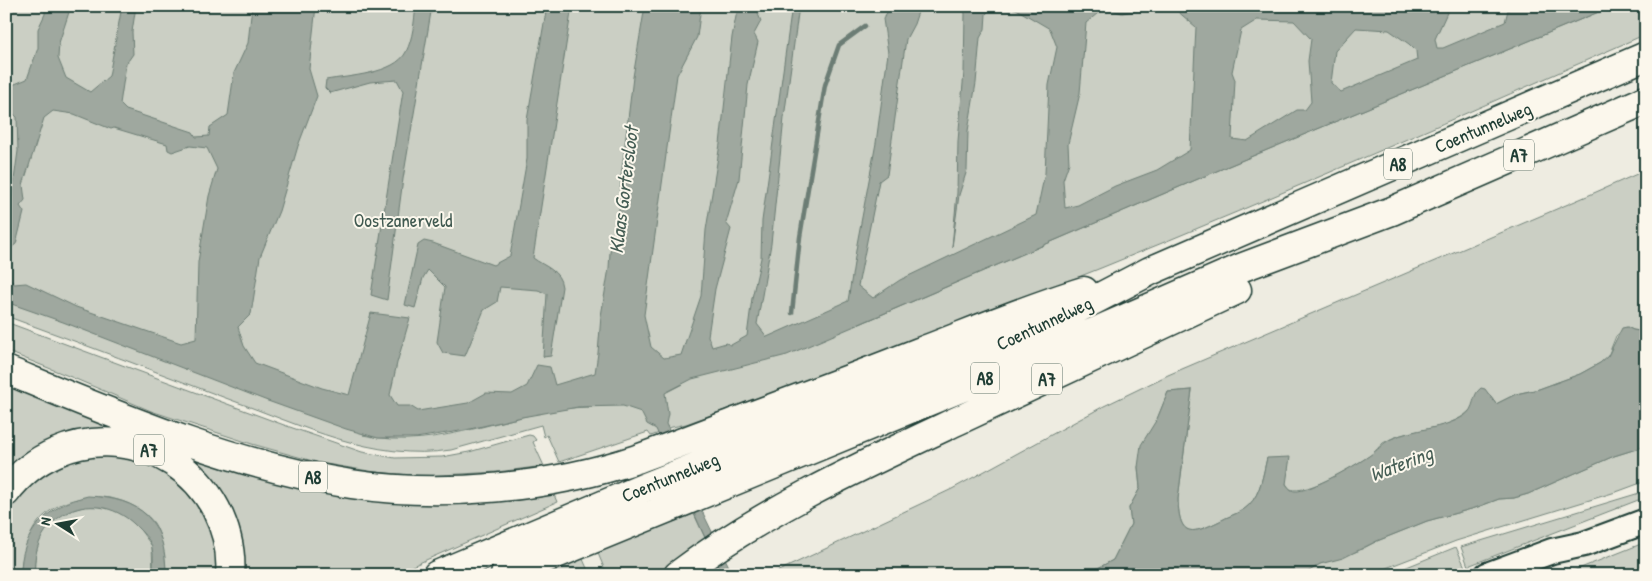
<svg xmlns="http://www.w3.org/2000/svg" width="1652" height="581" viewBox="0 0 1652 581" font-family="'Patrick Hand',sans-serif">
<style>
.green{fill:#cbcfc4;stroke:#75867c;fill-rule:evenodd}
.water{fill:#9fa89f;stroke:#6c7d74;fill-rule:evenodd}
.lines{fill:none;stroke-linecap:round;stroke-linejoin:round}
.stream{stroke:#6c7d74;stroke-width:4.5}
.major-casing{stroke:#1f3d34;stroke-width:28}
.highway-casing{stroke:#1f3d34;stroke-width:31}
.major{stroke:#fbf7ec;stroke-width:24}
.highway{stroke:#fbf7ec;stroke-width:28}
.labels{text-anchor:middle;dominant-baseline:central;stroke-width:4;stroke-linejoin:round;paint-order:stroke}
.shield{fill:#fbf7ec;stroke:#61756b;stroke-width:1}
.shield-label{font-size:18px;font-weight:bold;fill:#1f3d34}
.street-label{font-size:19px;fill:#1f3d34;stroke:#fbf7ec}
.park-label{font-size:19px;fill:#415a51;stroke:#fbf7ec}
.water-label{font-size:20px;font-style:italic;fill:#455d54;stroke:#fbf7ec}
</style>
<rect width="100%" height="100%" fill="#eeece1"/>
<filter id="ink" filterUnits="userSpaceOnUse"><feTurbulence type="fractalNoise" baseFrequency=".02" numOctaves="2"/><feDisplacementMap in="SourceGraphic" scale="10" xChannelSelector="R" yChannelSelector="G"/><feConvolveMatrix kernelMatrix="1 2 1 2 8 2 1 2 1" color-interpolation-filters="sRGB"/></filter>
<g filter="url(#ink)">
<path class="green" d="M6 6H1592L855 326 1219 170 1613 6H1646V34C1465 114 1284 194 1101 268 964 323 825 374 686 424L668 428 667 426V430L651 436 648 432 559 462 547 435 544 437 541 425 451 450C374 462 301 425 231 400 156 372 81 343 6 316ZM579 405 590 407C514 408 440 453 363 435Z
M1646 170V332L1633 330 1627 327 1616 336 1608 356 1600 363 1580 374 1539 389 1516 394 1496 404 1487 392C1477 402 1469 414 1456 420 1434 432 1405 429 1383 443 1379 446 1376 451 1372 454 1359 464 1305 496 1290 489L1267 458C1263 474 1261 493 1249 505 1241 513 1231 515 1222 520 1193 534 1179 540 1178 499L1192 390 1168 392 1138 467 1140 488 1129 508 1131 524 1113 560 1085 575H770L952 489 1104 406 1168 375 1587 196Z
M6 322 284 425 362 452 395 458 442 457 469 452 529 435 533 436 536 440 533 442 544 466 497 472 423 476 375 472 320 463 252 444 151 411 71 377 6 351Z
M6 376 223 460 552 490 557 502 392 575H242L244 558 241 538 147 440 6 475Z
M1646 446V481L1619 491 1456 541 1368 575H1303L1320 564 1358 551 1377 541 1427 521 1475 508 1499 499 1514 498 1528 494 1614 456Z
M99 454 144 459 167 472 195 496 214 534 218 575H166C166 561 162 535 154 523 126 487 59 488 34 528 26 542 21 558 21 575H6V518C18 490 51 464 80 457 86 455 93 455 99 454Z
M1646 491V497L1468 566 1461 547Z
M86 506 104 507 119 512 135 523 152 546 153 575H35C33 557 38 537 50 523 59 513 74 510 86 506Z
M694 514 706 540 661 575H607L597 551Z
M1646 542V575H1563Z
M1456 547 1465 567 1446 575H1387Z
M582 557 590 575H539Z"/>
<path class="water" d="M45 6H71L59 43 58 58 66 78 90 92 109 76 122 6H136L132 32 133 54 126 64 120 104 126 110 193 132 196 137 209 136 210 127 228 115 234 73 248 43 252 6H316L309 69 317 96 298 146 279 211 260 257 251 314 238 327 244 346 255 363 322 388 349 395 371 313 410 318 397 363 390 395 397 406H410L418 411 468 403 486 393 512 394 527 386 537 365 550 367 555 385 595 373 598 353 601 316 609 268 610 252 618 226 621 178 633 77 645 6H701L697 37 677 75 644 315 651 347 664 358 681 355 701 296 706 230 720 144 732 37 738 6H761L758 14 761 21 754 34 758 42 748 85 739 179 726 223 731 229 715 289 708 336 712 347 726 343 731 345 747 336 752 298 761 258 762 221 792 6H799L784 118 771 244 757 324 767 337 848 301 857 244 876 143 888 53 883 19 891 6H920L914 24 906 39 887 175 879 181 858 286 873 298 900 280 1036 215 1045 173 1049 85 1057 47 1050 29 1016 9 994 6H1450L1435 39 1437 48H1443L1505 22 1509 6H1528V8L1534 9 1541 6H1613L1219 170 787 355 692 379 665 393 668 414 666 424 668 428 702 511 733 575H722L656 429 647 424 641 412 623 406 578 407 522 417 466 430 416 438H378L346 429 265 400 63 322 6 302V238L18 151 17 117 6 107V84L10 86 27 79 38 48V29L45 14ZM1104 8 1122 13 1146 9 1154 11 1176 10 1196 27 1190 150 1157 170 1115 186 1078 205 1065 208 1063 180 1069 163 1068 144 1080 93 1086 23ZM1257 20 1294 21 1311 39 1308 61 1311 102 1305 110H1297L1247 141 1232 139 1235 80 1232 72 1241 30ZM1356 28 1389 30 1409 44 1416 51 1417 60 1341 92 1331 83 1335 51ZM53 111 74 114 111 129 114 128 167 144 168 150 172 152 190 146 207 148 217 169 209 196 198 262 196 339 181 343 76 307 26 283 14 284 7 275 12 247 16 244 24 212 20 206 25 200 23 185 44 118Z
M416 6H432L403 179 387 300 371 295 403 91 397 80 370 82 330 93 325 88 326 80C348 76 395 74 406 52 413 38 414 22 416 6Z
M547 6H572L533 258C545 267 560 270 562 287L551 356 543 357 547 294 538 290 500 287 497 302 484 310 465 356 443 353 437 342 445 287 428 270 423 278 415 308 405 305 418 245 424 241 433 243 493 265 510 256 527 159V120Z
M959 6H993L986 14 985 29 980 38 976 83 968 131 967 170 959 195 952 247 957 193 958 141 964 72 965 13Z
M1627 327 1633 330 1646 332V446L1614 456 1528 494 1514 498 1499 499 1475 508 1427 521 1377 541 1343 558 1320 564 1303 575H1085L1113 560 1131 524 1129 508 1140 488 1138 467 1141 445 1157 419 1168 392 1192 390 1178 499C1179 540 1193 534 1222 520 1231 515 1241 513 1249 505 1261 493 1263 474 1267 458L1290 457 1286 484C1288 487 1291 491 1295 491 1308 493 1362 462 1373 453 1380 448 1383 443 1391 439 1414 428 1442 430 1464 416 1476 408 1471 395 1481 388L1485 389 1496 404 1516 394 1539 389 1580 374 1600 363 1608 356 1622 328Z
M88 496C141 498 166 520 166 575H153C153 566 154 556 152 548 151 541 144 534 139 529 98 483 29 513 35 575H21C20 532 48 505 88 496Z"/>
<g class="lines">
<path class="stream" d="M792 313 800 237 825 85 839 45 865 26"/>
<defs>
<path id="major" d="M1487 575 1552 551 1584 544 1646 521"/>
<path id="highway" d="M6 370C118 416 231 465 351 484 441 498 550 488 637 459 673 446 708 432 743 419 802 397 861 375 919 352 974 331 1028 308 1084 291
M6 492C61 419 173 428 216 509 226 529 232 552 230 575
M437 575 643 488 924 376 1050 323 1150 271 1646 56
M505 575 1039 356 1243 267 1392 211 1646 100
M678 575C764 510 863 465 959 420 1052 377 1144 333 1237 290"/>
</defs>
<use href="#major" class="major-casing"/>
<use href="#highway" class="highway-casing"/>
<use href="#major" class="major"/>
<use href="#highway" class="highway"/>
</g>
</g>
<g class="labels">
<g class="shield">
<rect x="1504" y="139.5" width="30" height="31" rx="4"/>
<rect x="1384" y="148.5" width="28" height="31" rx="4"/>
<rect x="971" y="362.5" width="28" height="31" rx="4"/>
<rect x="1032" y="363.5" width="30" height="31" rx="4"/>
<rect x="134" y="434.5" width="30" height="31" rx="4"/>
<rect x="299" y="461.5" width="28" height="31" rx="4"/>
</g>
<g class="shield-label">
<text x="1519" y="155">A7</text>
<text x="1398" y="164">A8</text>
<text x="985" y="378">A8</text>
<text x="1047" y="379">A7</text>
<text x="149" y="450">A7</text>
<text x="313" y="477">A8</text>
</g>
<g class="street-label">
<text transform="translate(1483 127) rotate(-23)">Coentunnelweg</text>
<text transform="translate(1044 323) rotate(-25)">Coentunnelweg</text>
<text transform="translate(670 477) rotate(-22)">Coentunnelweg</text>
</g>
<g class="park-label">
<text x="403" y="220">Oostzanerveld</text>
</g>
<g class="water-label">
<text transform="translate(623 190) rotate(-83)">Klaas Gortersloot</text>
<text transform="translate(1401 463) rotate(-21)">Watering</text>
</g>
</g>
<rect width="1652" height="581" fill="none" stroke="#fbf7ec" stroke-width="25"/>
<rect x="12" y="12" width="1627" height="556" fill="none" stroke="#1f3d34" stroke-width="2" filter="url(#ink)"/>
<g transform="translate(58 524) rotate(281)" stroke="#fbf7ec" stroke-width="4" paint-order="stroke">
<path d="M0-4L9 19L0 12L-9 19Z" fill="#1f3d34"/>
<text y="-8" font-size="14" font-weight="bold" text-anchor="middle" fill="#1f3d34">N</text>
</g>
</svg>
